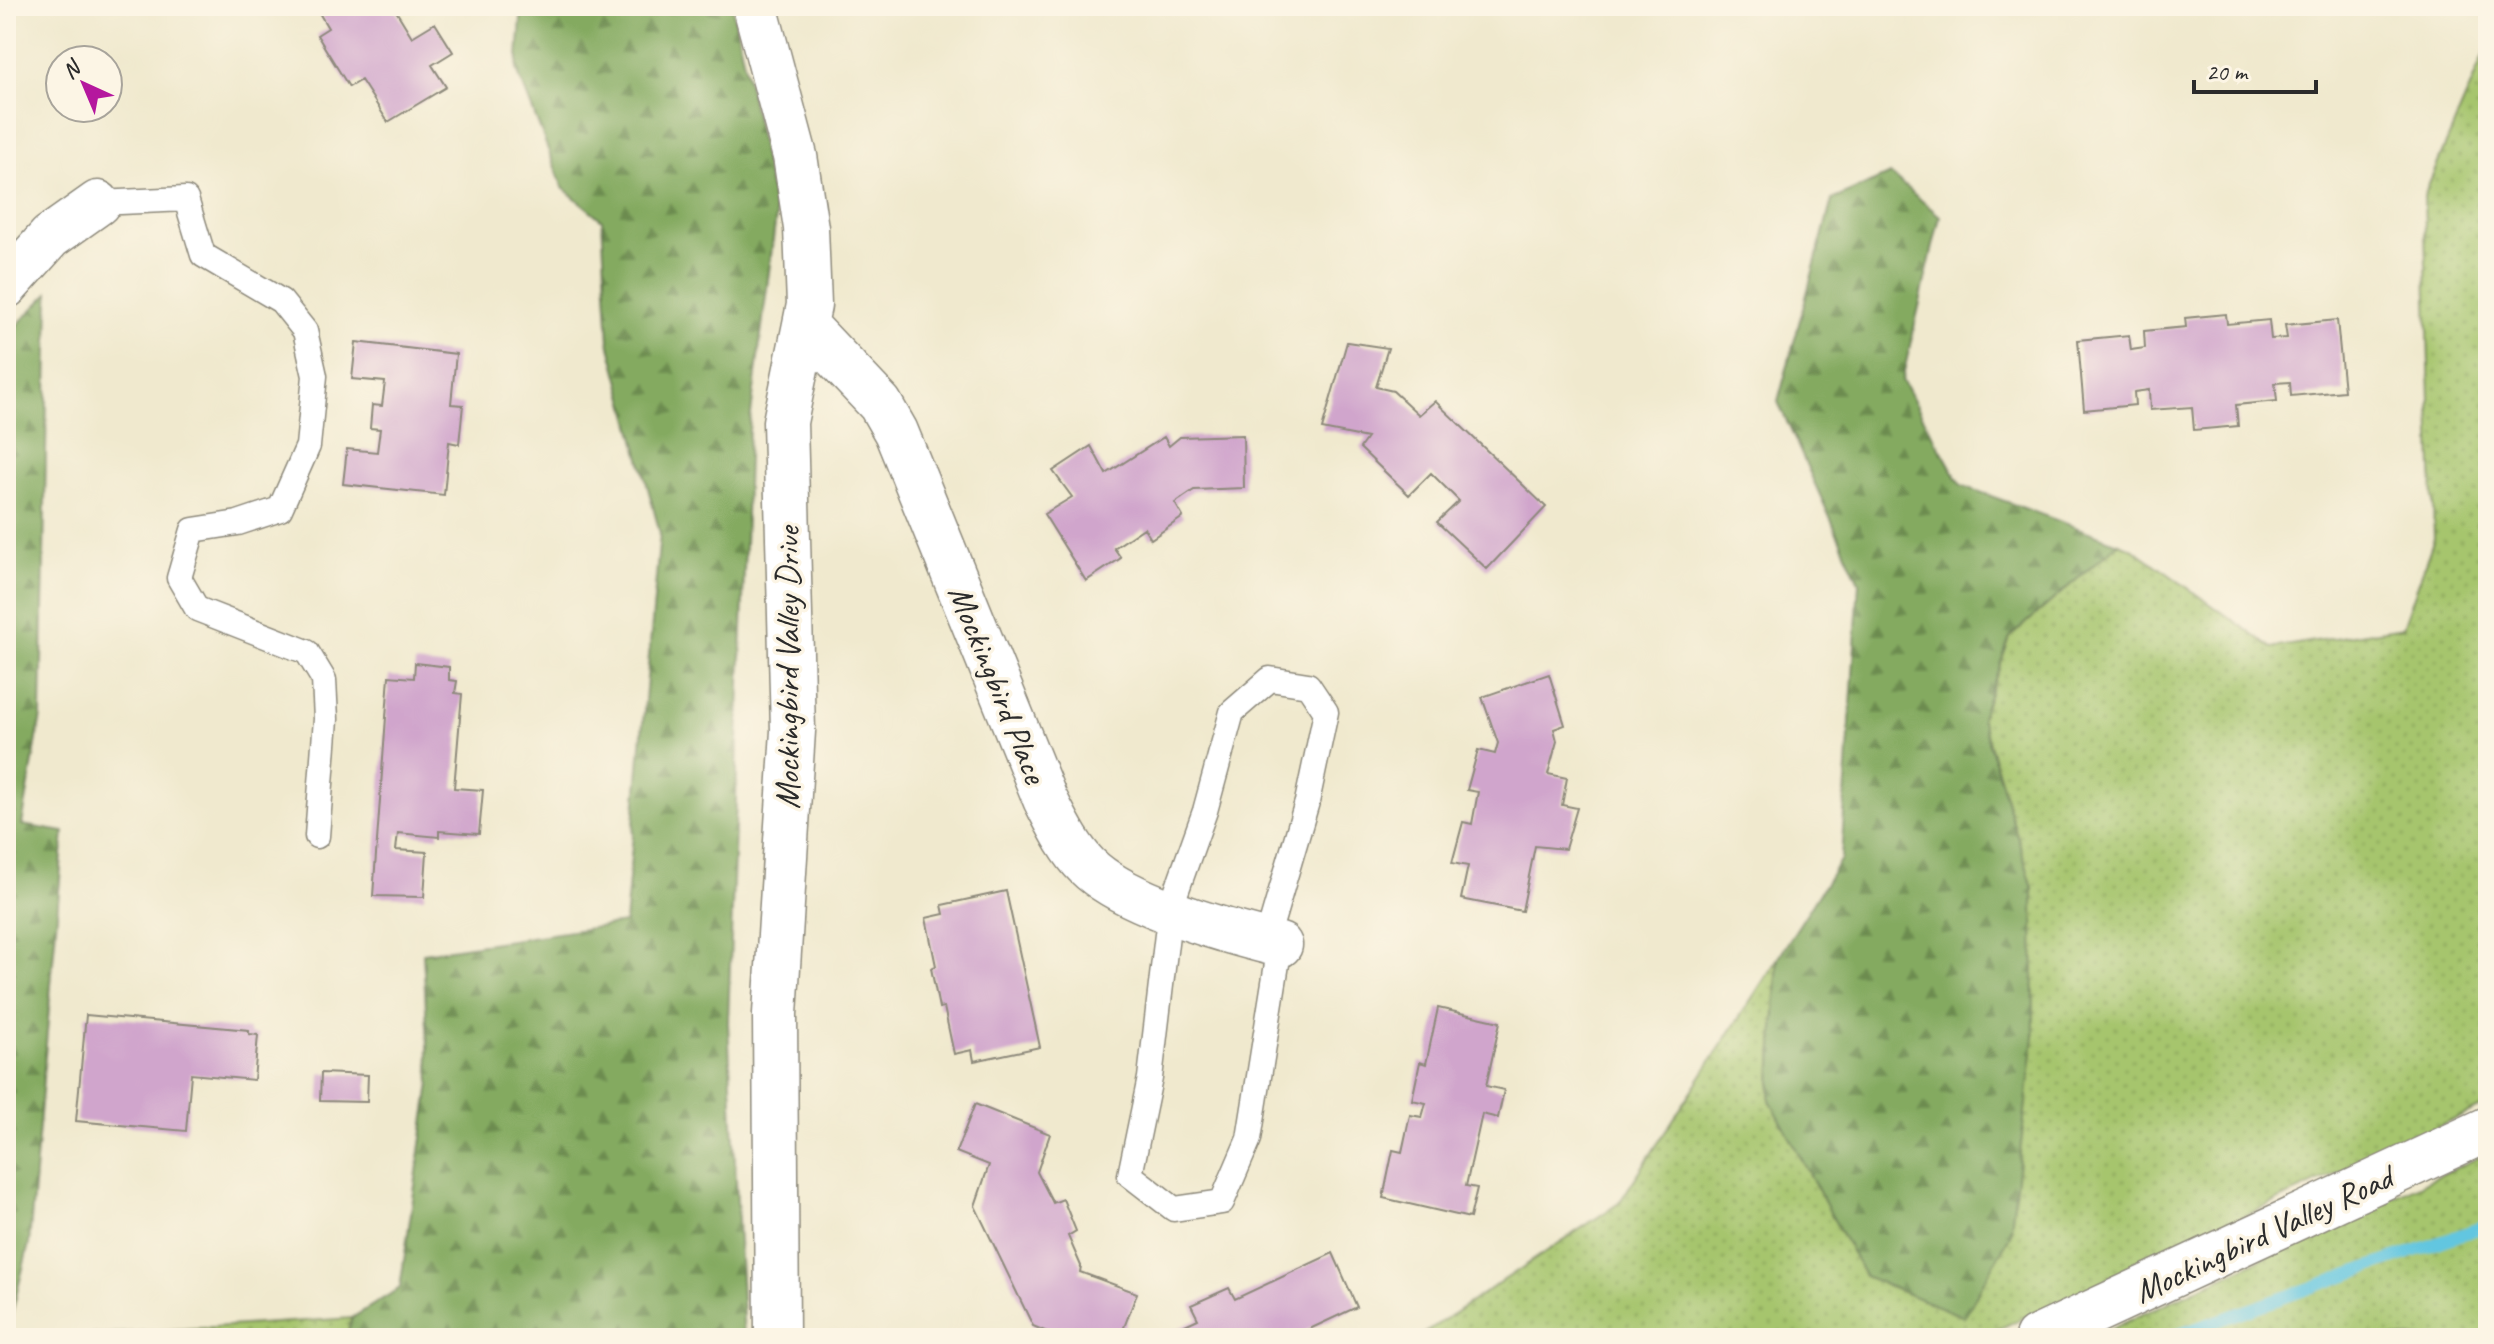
<svg xmlns="http://www.w3.org/2000/svg" width="2494" height="1344" viewBox="0 0 2494 1344" font-family="Caveat,sans-serif">
<style>
.grass{fill:url(#grass-dots);stroke:#68784c;stroke-width:2}
.forest{fill:url(#forest-firs);stroke:#586a46;stroke-width:2}
.lines{fill:none;stroke-linecap:round;stroke-linejoin:round}
.stream{stroke:#62c6e0;stroke-width:12}
.building{fill:#d0a5cc}
.lane-casing{stroke:#8e8a7c;stroke-width:27}
.street-casing{stroke:#8e8a7c;stroke-width:47}
.lane{stroke:#fff;stroke-width:24}
.street{stroke:#fff;stroke-width:44}
.labels{text-anchor:middle;dominant-baseline:central;stroke-width:7;stroke-linejoin:round;paint-order:stroke}
.street-label{font-size:34px;fill:#2b2b2b;stroke:#fcf5e5}
</style>
<defs>
<pattern id="grass-dots" width="8" height="8" patternUnits="userSpaceOnUse" patternTransform="scale(2)"><rect width="8" height="8" fill="#a6c56d"/><path d="M2 2h.1M6 6h.1" fill="none" stroke="#8fa95f" stroke-width="1.8" stroke-linecap="round"/></pattern>
<pattern id="forest-firs" width="22" height="20" patternUnits="userSpaceOnUse" patternTransform="scale(2)"><rect width="22" height="20" fill="#84aa60"/><path d="M5 1l3.5 6h-7zM16 11l3.5 6h-7z" fill="#6c8b4f"/></pattern>
</defs>
<rect width="100%" height="100%" fill="#fcf5e5"/>
<filter id="ink" filterUnits="userSpaceOnUse"><feTurbulence type="fractalNoise" baseFrequency=".0125" numOctaves="2"/><feDisplacementMap in="SourceGraphic" scale="16" xChannelSelector="R" yChannelSelector="G"/><feConvolveMatrix kernelMatrix="1 2 1 2 8 2 1 2 1" color-interpolation-filters="sRGB"/></filter>
<filter id="wash" filterUnits="userSpaceOnUse"><feTurbulence type="fractalNoise" baseFrequency=".006" numOctaves="4" result="noise"/><feDisplacementMap in="SourceGraphic" scale="32" xChannelSelector="R" yChannelSelector="G"/><feGaussianBlur stdDeviation="1.8" result="paint"/><feColorMatrix in="noise" values="0 0 0 0 0 0 0 0 0 0 0 0 0 0 0 0 0 1.4 0 .05"/><feComposite in="paint" operator="in"/></filter>
<g filter="url(#wash)">
<rect width="100%" height="100%" fill="#f0e9ce"/>
<path class="grass" d="M2488 45V1104L1979 1338H1417L1619 1203 1778 958 1770 1100 2033 888 1981 718 2010 637 2119 543 2132 548 2272 648 2403 627 2434 538 2424 196Z
M2488 1153V1338H2092Z
M352 1318 346 1338H47Z"/>
<path class="forest" d="M522 6H732L776 216 749 430 728 1023 744 1338H346L352 1318 400 1288 430 1083 423 953 625 923 660 533 609 342 602 220 563 188 517 70Z
M1890 174 1940 216 1902 380 1961 485 2119 543 2010 637 1981 718 2033 888 2034 1037 2010 1236 1964 1317 1864 1276 1770 1100 1778 958 1841 859 1859 582 1778 402 1832 200Z
M49 293 41 716 22 825 64 832 29 1244 6 1337V336Z"/>
<g class="lines">
<path class="stream" d="M2169 1338 2488 1225"/>
</g>
<g id="blocks">
<path class="building" d="M315 6H393L412 37 435 23 453 52 432 65 446 87 388 122 361 80 349 87 317 35 328 28Z
M2226 314 2227 324 2269 320 2271 339 2287 338 2285 325 2337 320 2344 391 2291 396 2290 382 2275 383 2277 401 2236 405 2238 426 2194 430 2192 407 2150 410 2149 390 2134 392 2135 405 2084 410 2078 340 2129 335 2131 350 2145 348 2144 331 2186 327 2185 318Z
M356 342 456 354 451 404 463 405 459 444 449 442 444 495 343 484 347 449 377 452 380 429 370 428 372 405 382 406 385 382 352 379Z
M1347 342 1388 348 1376 387 1393 391 1419 415 1435 401 1546 507 1487 569 1437 522 1459 501 1431 473 1409 495 1360 448 1367 438 1322 429Z
M1243 435 1244 488 1194 490 1175 503 1183 517 1151 539 1144 528 1114 548 1121 558 1086 581 1044 514 1072 497 1053 471 1091 446 1106 474 1164 437 1169 446 1180 437Z
M415 663 449 667V680L457 681 455 693 462 694 454 788 483 790 479 834 439 831V837L398 833 396 850 427 852 424 897 373 896 389 676 414 678Z
M1549 674 1565 725 1554 729 1557 741 1548 774 1567 778 1562 805 1577 808 1565 849 1535 846 1522 911 1461 899 1468 866 1452 863 1463 822 1472 824 1478 792 1467 790 1478 750 1495 754 1498 743 1482 697Z
M1006 891 1040 1047 974 1061 972 1050 954 1054 944 1007 939 1008 931 968 936 966 926 918 944 914 942 905Z
M1438 1008 1500 1022 1486 1086 1504 1090 1498 1118 1482 1114 1466 1186 1477 1188 1470 1218 1383 1198 1393 1150 1402 1152 1410 1115 1422 1117 1426 1103 1412 1100 1420 1062 1426 1064Z
M86 1015 249 1030V1034L258 1035 254 1080 191 1074 186 1131 76 1121Z
M321 1073 368 1075 367 1102 320 1101Z
M975 1104 1050 1134 1037 1172 1053 1203 1063 1199 1076 1231 1068 1236 1081 1266 1080 1272 1137 1293 1120 1338H1061L1033 1326 975 1206 989 1165 956 1152Z
M1333 1253 1357 1307 1301 1333 1304 1338H1157L1198 1319 1191 1305 1229 1288 1235 1299Z"/>
</g>
</g>
<g filter="url(#ink)">
<use href="#blocks" fill-opacity="0" stroke="#8e8a7c" stroke-width="2"/>
<g class="lines">
<defs>
<path id="lane" d="M98 203 186 199 203 255 281 301 305 331 315 376 308 446 280 509 238 523 193 530 179 578 197 609 307 652 324 680 326 719 317 836
M1266 942 1307 802 1326 712 1308 685 1270 679 1232 712 1205 811 1170 909 1150 1078 1130 1175 1174 1209 1222 1202 1249 1139 1280 945"/>
<path id="street" d="M755 6 795 156 806 228 809 305 785 422 793 731 775 1014 777 1338
M6 286 50 237 98 203
M805 325 880 404 896 432 1045 799C1057 822 1069 848 1087 866 1125 904 1228 932 1280 945
M2037 1338 2488 1129"/>
</defs>
<use href="#lane" class="lane-casing"/>
<use href="#street" class="street-casing"/>
<use href="#lane" class="lane"/>
<use href="#street" class="street"/>
</g>
</g>
<g class="labels">
<g class="street-label">
<text transform="translate(787 668) rotate(-90)">Mockingbird Valley Drive</text>
<text transform="translate(998 684) rotate(68)">Mockingbird Place</text>
<text transform="translate(2263 1234) rotate(-25)">Mockingbird Valley Road</text>
</g>
</g>
<rect width="2494" height="1344" fill="none" stroke="#fcf5e5" stroke-width="32"/>
<g transform="translate(84 84) rotate(316)"><circle r="38" fill="#fcf5e5" stroke="#a8a49b" stroke-width="2"/>
<path d="M0-6L14 30L0 20L-14 30Z" fill="#b5179e"/>
<text y="-12" font-size="22" font-weight="bold" text-anchor="middle" fill="#2b2b2b">N</text>
</g>
<path d="M2194 80v12h122v-12" fill="none" stroke="#2b2b2b" stroke-width="4"/>
<text x="2206" y="80" font-size="24" fill="#2b2b2b" stroke="#fcf5e5" stroke-width="6" paint-order="stroke">20 m</text>
</svg>
